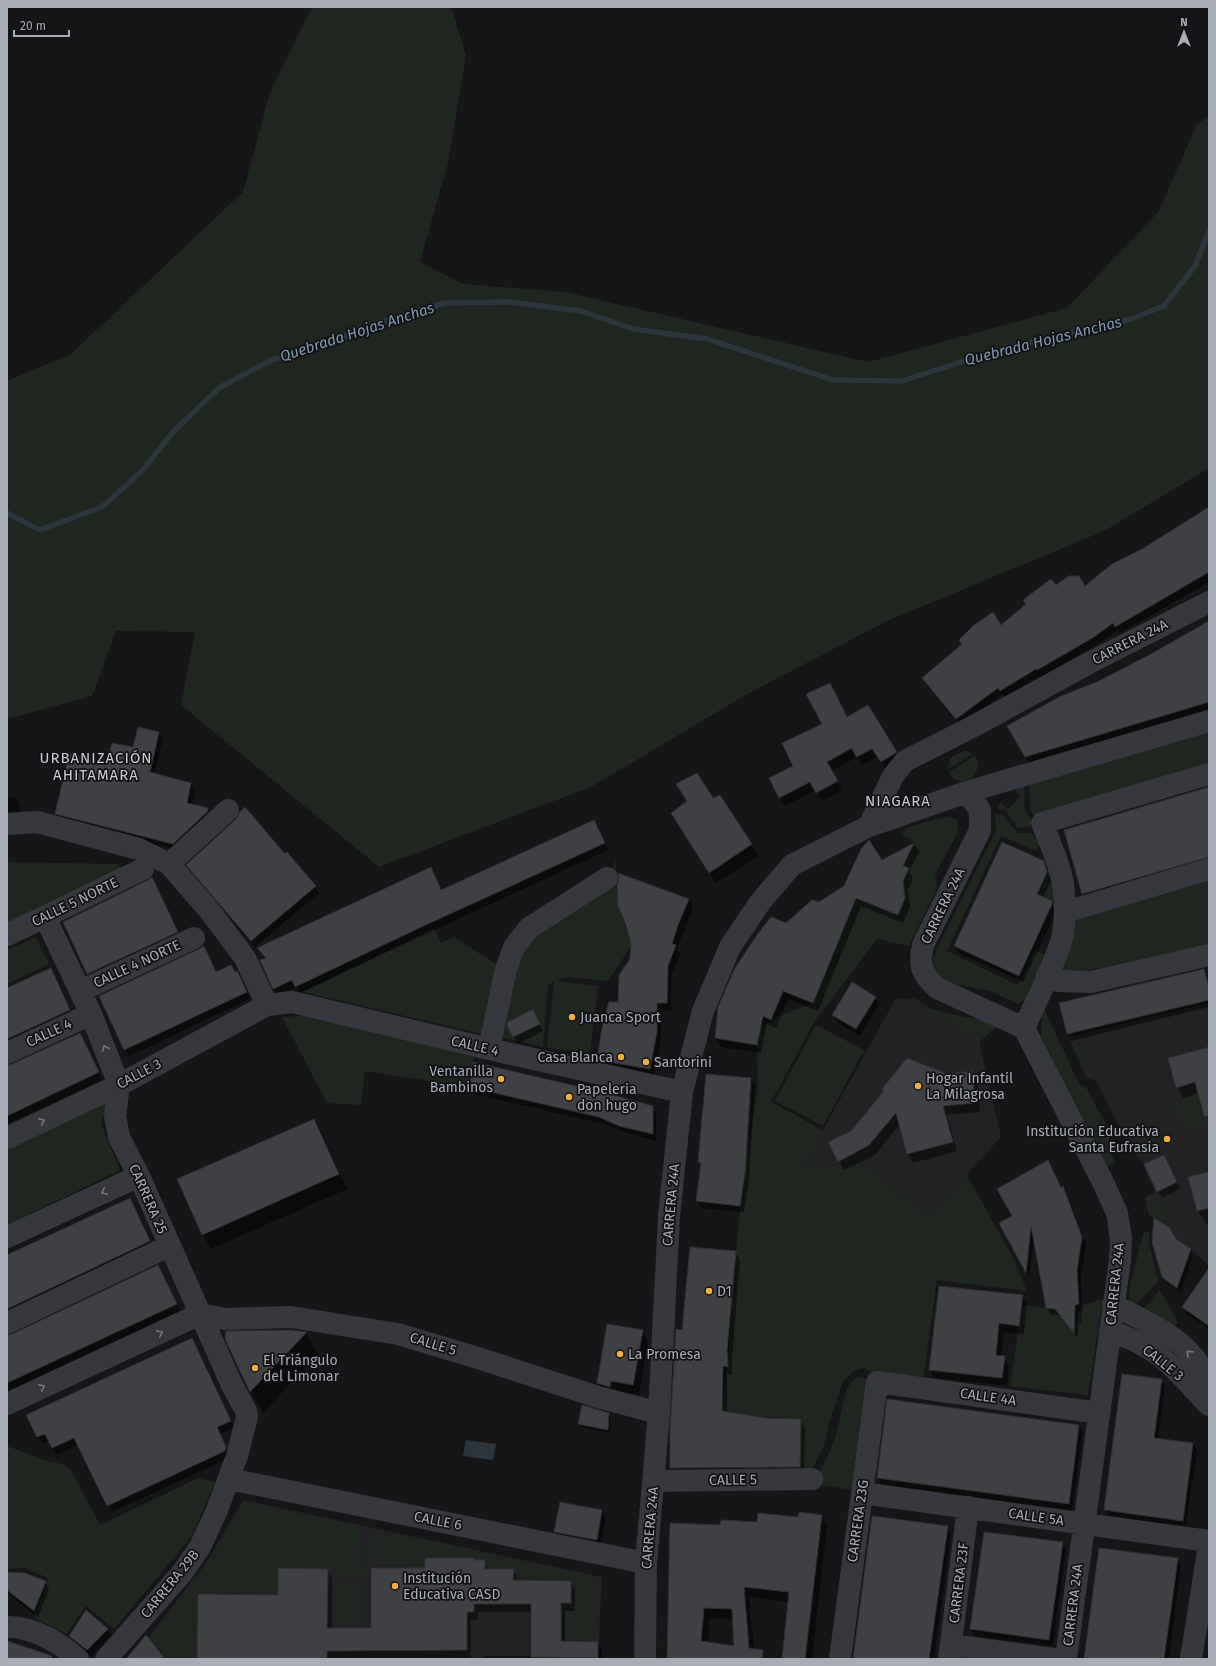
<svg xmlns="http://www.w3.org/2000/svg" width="1216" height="1666" viewBox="0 0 1216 1666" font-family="'Fira Sans',sans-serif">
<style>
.built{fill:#222225}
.green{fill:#1e261f}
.water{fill:#2c353c}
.shadow{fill:#0007;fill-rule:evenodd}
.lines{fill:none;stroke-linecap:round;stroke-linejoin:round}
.stream{stroke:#2c353c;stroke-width:5.5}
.building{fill:#404145;stroke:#303034;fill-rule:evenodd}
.minor{stroke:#37383d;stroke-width:22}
.oneway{stroke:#757881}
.poi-dot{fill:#f2b134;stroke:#111113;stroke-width:1.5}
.labels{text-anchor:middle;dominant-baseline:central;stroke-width:3.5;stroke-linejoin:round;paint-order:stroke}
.street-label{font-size:14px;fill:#a8adb8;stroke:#111113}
.poi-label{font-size:14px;fill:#a8adb8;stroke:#111113;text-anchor:start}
.water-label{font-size:15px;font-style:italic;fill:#7f9bb3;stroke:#111113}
.neighbourhood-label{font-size:15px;letter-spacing:1px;fill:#c9ccd4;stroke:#111113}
</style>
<rect width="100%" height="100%" fill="#161618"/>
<path class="built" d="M896 998 912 999 979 1042 1001 1137 929 1217 860 1163 802 1168Z
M1209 1003V1266L1191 1249 1176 1239 1170 1228 1143 1164 1130 1147 1073 1036Z
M243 1500 602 1577 598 1659H165L148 1638 208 1560Z"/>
<path class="green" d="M314 7H451L466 55 448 163 420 262 463 284 565 292 868 362 1067 308 1159 211 1196 126 1209 115V468L1104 531 887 621 749 693 591 787 379 867 181 705 195 632 116 631 92 696 7 719V381L71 354 243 192 270 92 310 11Z
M1209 731V766L1035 818 1030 809 1029 784Z
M965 750 973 754 948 769 950 758Z
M975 756C981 764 978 772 972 778 963 784 953 781 949 772Z
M1024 786 1025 809 1032 822 1030 827 1018 828 1005 810 997 809 1000 802 1008 809 1020 797 1014 788Z
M995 814H1002L1017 833H1031L1042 844 1035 850 1001 836 947 951 1018 985 1035 950 1045 955 1028 998 1018 1004 990 991 944 982 931 971 933 957 996 831Z
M948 816 957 820 958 831 935 875 937 888 909 946 877 939 814 1022 771 1102 823 1130 803 1168 860 1163 929 1217 967 1175 1014 1260 1027 1291 937 1280 923 1381 878 1376 864 1368 854 1371 843 1381 829 1423 825 1444 811 1471 782 1470 800 1419 722 1414C730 1345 733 1276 740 1208 744 1169 752 1129 757 1091 760 1071 753 1049 760 1030 765 1019 801 1008 813 1003L856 898 898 915 905 898 903 881 909 868 904 866 915 842 900 834 911 826Z
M615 856 618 906 632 945 608 981 566 977 555 981 598 986 590 1053 547 1048 554 981 548 985 543 1047 500 1037C506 1008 508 977 522 951 532 931 590 896 611 882Z
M7 862 118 864 125 871 7 925Z
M1051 865 1056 885 1053 902 1037 894Z
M1209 875V946L1065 975 1061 972 1074 921 1091 910Z
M434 928 441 943 454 937 499 966 486 1035 303 992Z
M36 937 49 964 7 984V950Z
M915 998 929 1008 950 1014 983 1020 997 1027 979 1042 912 999Z
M1044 1008 1078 1082 1087 1089 1110 1132 1108 1148 1116 1163 1107 1166 1041 1036 1042 1011Z
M299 1016 337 1023 474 1057 469 1087 365 1071 361 1105 327 1103 282 1017Z
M816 1025 864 1050 823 1126 775 1101Z
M1072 1033 1096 1081 1086 1077 1067 1034Z
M1209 1092V1123L1183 1130 1175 1102Z
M108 1102 101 1124 120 1170 7 1225V1148Z
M1156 1192 1170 1228 1149 1215 1145 1197Z
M1144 1231 1149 1232V1243L1158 1281 1149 1292 1135 1305 1129 1301 1130 1285Z
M1160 1290 1178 1322 1173 1329 1144 1308Z
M1103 1299 1088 1395 1010 1386 1022 1305 1055 1309 1064 1320 1081 1324 1083 1305Z
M860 1377 865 1378 871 1382 853 1490 814 1484 834 1442 847 1388 855 1379Z
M7 1446 48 1461 62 1464 71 1470 100 1525 198 1478 215 1482 192 1536 114 1629 86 1606 66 1634 34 1618 48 1578 25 1568 7 1569Z
M245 1503 358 1526 363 1565V1577H337L336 1567H277L276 1593 196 1592 194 1659H168L151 1638 209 1562Z
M373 1530 597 1578V1640H563V1605H573V1579L520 1578V1568L487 1567V1558L422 1556V1623H411V1565H373Z
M337 1583H362V1623L337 1624Z"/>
<path class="water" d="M466 1440 496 1444 493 1460 463 1456Z"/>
<path class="shadow" d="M1209 509V582L1120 633 1117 630 1098 644 1041 677 1040 676 1005 697 1003 694 961 725 928 686 923 679 1001 626 1056 587H1085Z
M1209 623V709L1030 764 1008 726 1152 655Z
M847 719 896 752 901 761 886 770 878 757 862 765 857 757 831 771 842 790 822 801 816 790 785 806 780 797 795 766Z
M159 732 163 739 154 775 191 784 195 791 192 805 207 809 211 816 177 850 60 821 56 814 108 764Z
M1209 788V864L1087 900 1083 893Z
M7 796 16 798 20 805 18 818 7 820Z
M720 796 758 856 716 883 678 824 713 799Z
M598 828 608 850 421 936 300 993 296 987 278 995 261 961 266 959 259 949 434 875 441 891Z
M914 844 919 852 909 871 913 878 908 890 910 907 903 923 861 906 818 1011 788 999 776 1028 767 1024 761 1053 721 1047 716 1038 787 924 881 862Z
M285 856 315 886 319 893 255 947 192 872 188 865Z
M1043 862 1051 880 1043 898 1051 902 1056 912 1023 982 959 953 955 946Z
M156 885 181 939 92 980 88 973Z
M689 899 693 907 677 949 680 954 672 975 671 1011H661V1040L654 1077 602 1068 598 1060 619 1003Z
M208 954 217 973H235L241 979 250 999 129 1056 125 1049Z
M1204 970 1209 982V1007L1071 1041 1067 1034Z
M54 976 74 1017 7 1048V989Z
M875 997 879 1004 860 1036 837 1022 833 1015Z
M536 1017 543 1031 518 1044 508 1025Z
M80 1034 102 1080 7 1124V1066L13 1065Z
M1209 1048V1100L1200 1093 1183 1098 1177 1087Z
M972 1072 977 1082 980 1112 947 1115 957 1151 913 1163 908 1154 900 1124 875 1155 844 1170 839 1161 852 1132 947 1075Z
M751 1079 755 1086 749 1180 744 1212 701 1208 697 1201 702 1167 699 1162ZM750 1085H752L746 1177H744Z
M470 1086 652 1107 656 1114V1141L624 1132 604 1124 474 1094Z
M314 1120 322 1134 347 1189 211 1249 203 1235 178 1180Z
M1164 1156 1180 1189 1162 1198 1158 1191Z
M1048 1161 1061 1189 1063 1188 1067 1194 1086 1245 1081 1277 1082 1311 1078 1312V1338L1060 1315H1051L1047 1308 1034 1238 1029 1278 1000 1223 1013 1216Z
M1209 1173V1224H1206L1198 1210Z
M133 1207 153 1248 7 1318V1257Z
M1176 1239 1190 1250 1193 1255 1182 1290 1164 1277Z
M735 1252 740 1260 732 1359V1375L727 1374V1413L766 1419 800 1420 805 1428 804 1475 676 1476 671 1468V1429L683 1331Z
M1209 1270V1329L1187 1314 1183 1307Z
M162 1273 180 1312 7 1392V1336Z
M1166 1281 1181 1291V1293L1167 1283Z
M1022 1296 1027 1305 1024 1334 1004 1332 1001 1356 1004 1357 1009 1366 1007 1386 935 1378 930 1369Z
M608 1325 642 1331 648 1341 639 1395 616 1391 604 1394 598 1383Z
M306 1333 318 1354 263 1413 251 1392 226 1339Z
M196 1346 234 1428 220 1434 230 1455 229 1458 112 1512 78 1445 56 1455 49 1440 42 1444 28 1415Z
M1161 1380 1165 1387 1158 1439 1193 1444 1197 1451 1186 1527 1109 1517 1105 1510Z
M608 1414 610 1417V1433L581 1427 579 1424Z
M1079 1426 1083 1433 1072 1510 882 1485 878 1478Z
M602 1511 606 1518 600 1547 559 1539 555 1532Z
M821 1516 827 1526 812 1659H783L789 1602 749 1597 755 1659H669L721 1526ZM710 1618 733 1619 735 1647 708 1643Z
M947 1527 951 1534 934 1659H854Z
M1062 1543 1066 1550 1053 1646 975 1636 971 1629Z
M474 1559 475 1561H484L489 1570H513L518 1579V1581L570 1582 575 1590V1611H565V1642L598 1643 602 1651V1659H483V1656H532V1612H478V1620H471V1658L198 1659 279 1596 327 1570 332 1578V1629H372L426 1569Z
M1177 1559 1181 1566 1169 1659H1085Z
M7 1573 45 1582 49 1589 38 1617 7 1593Z
M107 1629 111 1636 91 1656 74 1643 70 1636Z"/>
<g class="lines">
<path class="stream" d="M7 513 40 530 102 507 142 471 173 432 219 388 271 360 332 342 368 326 445 303 510 302 581 311 633 329 707 339 833 380 902 381 1002 349 1128 320 1164 306 1195 266 1209 230"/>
</g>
<path class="building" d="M1209 507V572L1115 627 1113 623 1094 637 1037 670 1036 669 1000 691 998 688 956 719 922 678 962 644 959 640 974 625 993 612 1001 625 1026 604 1023 600 1051 579 1056 585 1069 576H1079L1085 586 1112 564 1142 549Z
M1209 621V702L1025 757 1007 726 1059 697 1099 681 1151 654Z
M830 683 847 717 868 705 897 752 881 762 872 749 856 757 852 748 827 762 838 781 816 793 810 782 779 798 769 778 793 766 782 743 822 724 806 694Z
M138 727 159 732 150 772 191 783 187 803 208 808 207 812 173 844 55 814 69 754 107 763 112 743 133 747Z
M697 773 713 798 720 795 752 844 709 873 671 813 687 801 676 784Z
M1209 787V857L1082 894 1064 830Z
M245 807 285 854 287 852 316 886 251 941 186 865 236 819 240 812Z
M594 820 605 843 417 929 295 987 292 980 273 989 260 960 266 958 257 948 431 867 441 890Z
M869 840 882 860 914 843 903 866 909 868 903 881 905 898 898 915 856 898 813 1003 783 991 771 1020 763 1016 757 1045 715 1038 718 1007 735 968 757 935 771 917 786 923 812 900 819 902 844 886 861 849Z
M1002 842 1044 861 1047 872 1037 894 1052 901V904L1019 976 954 946Z
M618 873 689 899 678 925 672 944 676 945 668 966 667 1003H657V1032L650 1069 597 1060 603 1022 609 1002H618L619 975 630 959 631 943 626 925 618 906 617 885 619 878Z
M152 877 178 932 87 974 63 922 148 880Z
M204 946 216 972 231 965 235 972 237 971 247 992 124 1050 99 996 199 949Z
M51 968 70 1010 7 1039V988Z
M1204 969 1209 988V1000L1067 1034 1059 1003Z
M852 982 876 997 856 1029 832 1015Z
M533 1009 540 1024 513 1037 507 1026 508 1022Z
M80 1033 99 1072 7 1116V1065L12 1064Z
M1209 1047V1116H1204L1195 1082 1176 1088 1168 1058Z
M907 1058 947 1074 973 1071 975 1103 943 1106 953 1142 907 1154 896 1113 869 1145 838 1162 828 1142 851 1131 883 1092 882 1089Z
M473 1062 602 1092 653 1106V1134L619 1126 599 1117 469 1087Z
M706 1074 751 1078 745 1172 740 1206 696 1201 701 1163 698 1162Z
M314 1119 339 1174 202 1235 177 1179Z
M1164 1155 1177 1182 1157 1192 1144 1164Z
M1048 1160 1061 1188 1063 1186 1082 1237 1077 1270 1079 1304 1075 1305 1074 1333 1055 1309 1046 1308 1031 1226 1026 1273 999 1223 1012 1216 997 1189Z
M1209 1172V1208L1197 1211 1188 1177Z
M130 1198 150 1241 7 1309V1255Z
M1154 1218 1170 1228 1176 1239 1191 1249 1177 1288 1162 1277 1152 1242Z
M690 1247 736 1251 727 1350 728 1367 723 1366 722 1411 766 1418 801 1419 800 1467 670 1468V1429L676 1329 682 1330Z
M158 1265 177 1304 7 1383V1335L12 1334Z
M1209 1268V1326L1182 1307Z
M939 1286 1023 1295 1019 1326 999 1323 996 1355 1005 1356 1002 1378 929 1370Z
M607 1324 643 1330 633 1385 611 1381 610 1387 597 1383Z
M290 1330 307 1332 250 1392 225 1339 226 1331Z
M192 1338 231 1421 217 1427 226 1447 225 1451 107 1506 74 1438 52 1448 45 1434 37 1437 26 1415Z
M1122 1374 1162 1379 1154 1438 1193 1443 1183 1521 1104 1510Z
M887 1399 1079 1425 1069 1504 877 1478Z
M582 1405 609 1413 608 1430 578 1424Z
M560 1502 602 1510 597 1540 554 1532Z
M799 1512 822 1515 805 1659H782L789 1592 744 1587 749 1648 763 1650 762 1659H667L670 1523 720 1525 721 1520 757 1522 758 1513 798 1517ZM704 1608 732 1609 734 1646 701 1641Z
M872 1516 948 1526 929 1659H853Z
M984 1532 1063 1542 1049 1640 970 1629Z
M1099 1548 1178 1558 1164 1659H1084Z
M425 1558H474V1560H485V1569H514L513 1580 571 1581V1603H561V1641L598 1642V1658L531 1657V1604H474V1612H467V1650L327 1651V1659H197L198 1594 278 1595V1568L328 1569 327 1628H371V1568H425Z
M7 1572 25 1573 46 1581 34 1611 7 1590Z
M86 1610 108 1629 87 1650 69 1636Z
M146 1635 165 1659H126Z
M7 1641 52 1656 51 1659H7Z"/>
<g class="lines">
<path class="minor" d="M967 792 980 810V830L923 945C918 966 922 974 937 988L1024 1028 1103 1182 1117 1213 1121 1239 1120 1260 1066 1659
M7 824 37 822 139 849 169 864 209 910 245 958 267 1005
M869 826 893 776 905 761 974 726 1089 663 1209 602
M169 864 228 810
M1065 912 1209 869
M45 917 91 1014 119 1085 115 1116 119 1137 139 1176 232 1385 246 1411 247 1417 237 1456 217 1510 200 1547 182 1573 106 1659
M7 935 143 869
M1047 975 1058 981 1091 982 1209 955
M80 991 194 938
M1024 1028C1037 999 1053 969 1062 938 1066 921 1065 900 1063 883 1059 862 1050 843 1042 823L1209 774
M489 1049 506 969 514 947 529 928 607 878
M7 1053 91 1014
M7 1138 119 1085 267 1005 292 1002 489 1049 682 1092
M7 1237 139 1176
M1113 1305C1150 1323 1197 1343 1209 1386
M7 1323 169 1246
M1110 1331C1125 1336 1140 1342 1153 1351 1174 1365 1191 1387 1209 1405
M7 1404 200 1314 225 1319 291 1317 398 1334 478 1358 598 1397 659 1413
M229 1479 646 1563
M654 1481 812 1479
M862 1493 1209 1541
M7 1627C32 1626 60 1643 78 1659
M951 1645 1054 1659
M645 1659 646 1563 659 1413 669 1216 682 1092 703 1011 730 947 761 901 792 865 869 826 967 792 1209 721
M840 1659 877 1382 1099 1413
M949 1659 968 1507
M1191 1659 1209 1545"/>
</g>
<defs><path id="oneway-chevron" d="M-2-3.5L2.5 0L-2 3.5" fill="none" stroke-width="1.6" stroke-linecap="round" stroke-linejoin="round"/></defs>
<g class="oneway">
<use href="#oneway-chevron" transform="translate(105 1048) rotate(-112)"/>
<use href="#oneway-chevron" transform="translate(42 1121) rotate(-25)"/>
<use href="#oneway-chevron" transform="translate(104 1192) rotate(155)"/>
<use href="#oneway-chevron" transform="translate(160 1333) rotate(-25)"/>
<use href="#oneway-chevron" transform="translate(1189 1353) rotate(-136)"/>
<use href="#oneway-chevron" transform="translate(42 1387) rotate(-25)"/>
</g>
<g class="poi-dot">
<circle cx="572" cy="1017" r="4"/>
<circle cx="621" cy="1057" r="4"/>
<circle cx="646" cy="1062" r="4"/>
<circle cx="501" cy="1079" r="4"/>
<circle cx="918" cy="1086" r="4"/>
<circle cx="569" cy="1097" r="4"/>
<circle cx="1167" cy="1139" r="4"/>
<circle cx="709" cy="1291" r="4"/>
<circle cx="620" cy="1354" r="4"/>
<circle cx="255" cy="1368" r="4"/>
<circle cx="395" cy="1586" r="4"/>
</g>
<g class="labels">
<g class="street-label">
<text transform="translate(1130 642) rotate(-27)">CARRERA 24A</text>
<text transform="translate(75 902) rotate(-26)">CALLE 5 NORTE</text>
<text transform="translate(943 906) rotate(-64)">CARRERA 24A</text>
<text transform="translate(137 964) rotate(-25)">CALLE 4 NORTE</text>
<text transform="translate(49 1033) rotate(-25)">CALLE 4</text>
<text transform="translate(475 1046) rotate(13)">CALLE 4</text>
<text transform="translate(139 1074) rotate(-28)">CALLE 3</text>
<text transform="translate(148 1199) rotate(66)">CARRERA 25</text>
<text transform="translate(671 1205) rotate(-85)">CARRERA 24A</text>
<text transform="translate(1115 1284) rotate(-84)">CARRERA 24A</text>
<text transform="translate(433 1344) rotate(17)">CALLE 5</text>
<text transform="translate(1163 1363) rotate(39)">CALLE 3</text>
<text transform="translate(988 1397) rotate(8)">CALLE 4A</text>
<text transform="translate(733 1480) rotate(-1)">CALLE 5</text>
<text transform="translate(1036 1517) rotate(8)">CALLE 5A</text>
<text transform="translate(438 1521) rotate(11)">CALLE 6</text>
<text transform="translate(858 1521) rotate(-82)">CARRERA 23G</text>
<text transform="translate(650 1528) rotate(-85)">CARRERA 24A</text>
<text transform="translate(959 1583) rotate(-83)">CARRERA 23F</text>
<text transform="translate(170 1584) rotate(-51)">CARRERA 29B</text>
<text transform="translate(1073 1605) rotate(-83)">CARRERA 24A</text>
</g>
<g class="poi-label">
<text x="580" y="1017">Juanca Sport</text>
<text x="613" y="1057" text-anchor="end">Casa Blanca</text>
<text x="654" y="1062">Santorini</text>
<text x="493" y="1071" text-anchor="end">Ventanilla<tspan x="493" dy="16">Bambinos</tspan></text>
<text x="926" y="1078">Hogar Infantil<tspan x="926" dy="16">La Milagrosa</tspan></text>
<text x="577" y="1089">Papeleria<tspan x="577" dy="16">don hugo</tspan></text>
<text x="1159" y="1131" text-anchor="end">Institución Educativa<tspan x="1159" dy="16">Santa Eufrasia</tspan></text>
<text x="717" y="1291">D1</text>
<text x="628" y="1354">La Promesa</text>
<text x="263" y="1360">El Triángulo<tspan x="263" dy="16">del Limonar</tspan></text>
<text x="403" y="1578">Institución<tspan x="403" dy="16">Educativa CASD</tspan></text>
</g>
<g class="water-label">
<text transform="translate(357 332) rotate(-18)">Quebrada Hojas Anchas</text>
<text transform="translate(1043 341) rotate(-14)">Quebrada Hojas Anchas</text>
</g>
<g class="neighbourhood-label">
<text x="96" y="758">URBANIZACIÓN<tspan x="96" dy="17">AHITAMARA</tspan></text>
<text x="898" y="801">NIAGARA</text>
</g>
</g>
<rect width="1216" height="1666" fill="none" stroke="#a8adb8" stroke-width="16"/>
<g transform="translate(1184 32)" stroke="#111113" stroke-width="3" paint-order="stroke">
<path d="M0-3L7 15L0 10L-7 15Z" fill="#a8adb8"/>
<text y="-6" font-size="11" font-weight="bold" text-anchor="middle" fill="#a8adb8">N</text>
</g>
<path d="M14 30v6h55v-6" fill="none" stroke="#a8adb8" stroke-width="2"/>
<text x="20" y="30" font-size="12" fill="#a8adb8" stroke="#111113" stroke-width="3" paint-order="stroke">20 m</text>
</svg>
